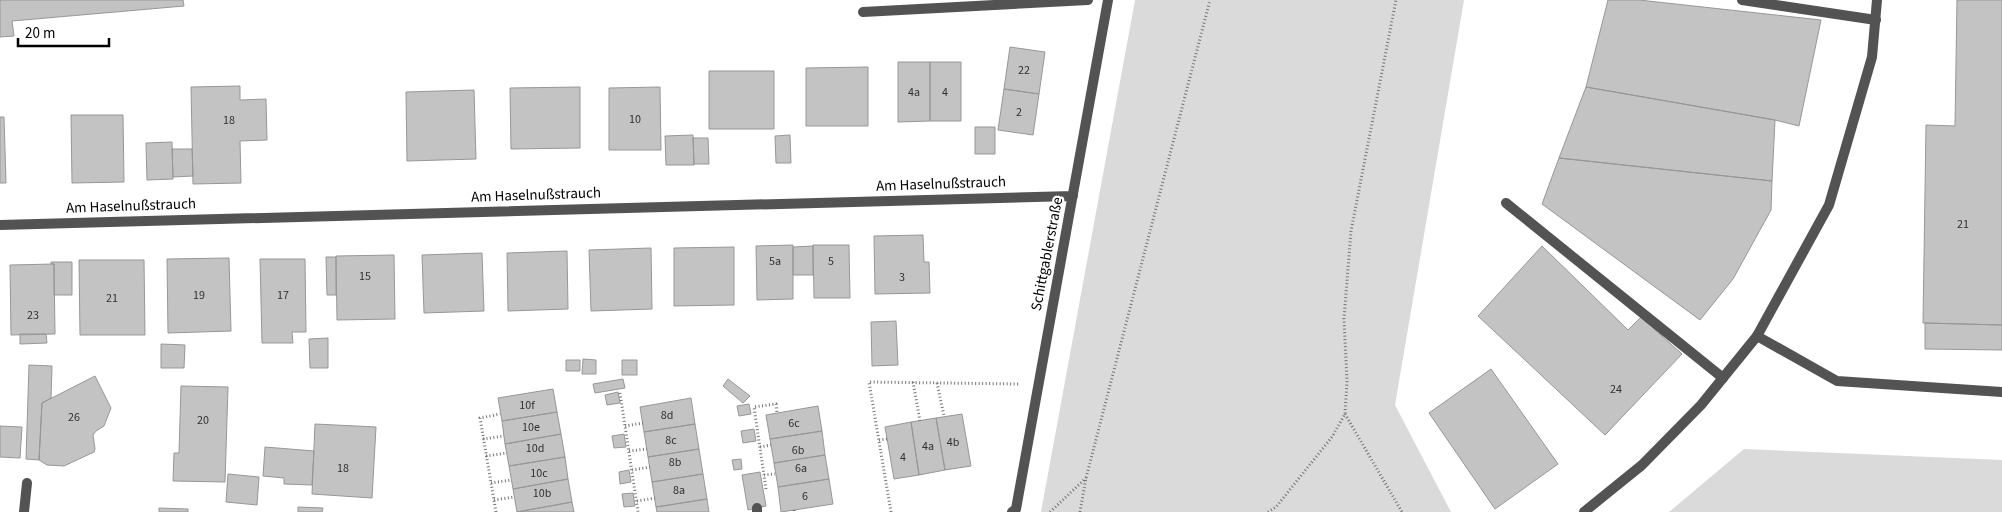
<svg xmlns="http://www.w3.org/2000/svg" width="2002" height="512" viewBox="0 0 2002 512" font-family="'Source Sans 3',sans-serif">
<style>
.green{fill:#dadada}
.building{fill:#c3c3c3;stroke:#979797}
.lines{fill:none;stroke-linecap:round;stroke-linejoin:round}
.path{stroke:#757575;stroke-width:3;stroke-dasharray:1 2.5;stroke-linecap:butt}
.service{stroke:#535353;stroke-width:10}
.minor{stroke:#535353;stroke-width:10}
.tertiary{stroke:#535353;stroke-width:10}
.labels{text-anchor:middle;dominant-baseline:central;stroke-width:4.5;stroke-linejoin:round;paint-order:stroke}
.number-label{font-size:12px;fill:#313131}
.street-label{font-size:15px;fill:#000;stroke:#fff}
</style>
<rect width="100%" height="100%" fill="#fff"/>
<path class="green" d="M1135 0H1464L1395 405 1451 512H1041Z
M1744 449 2002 460V512H1669Z"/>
<path class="building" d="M0 0H183L184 6 12 21 14 36 0 37Z
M1608 0H1639L1821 20 1799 126 1775 120 1586 87Z
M1957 0H2002V325L1923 323 1926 125 1955 126Z
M1010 47 1045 52 1039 94 1004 89Z
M898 62H930V121L898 122Z
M930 62H961V121H930Z
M868 67V126H806V68Z
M709 71H774V129H709Z
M240 86V100L266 99 267 140 240 141 241 183 193 184 191 87Z
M580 87V148L511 149 510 88Z
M660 87 661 150H609V88Z
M1586 87 1775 120 1772 181 1559 158Z
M1004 89 1039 94 1033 135 998 130Z
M474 90 476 159 407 161 406 92Z
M71 115H123L124 182 72 183Z
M0 117H4L6 183H0Z
M975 127H995V154H975Z
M693 135 694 165H666L665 136Z
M790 135 791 163H776L775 136Z
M693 138H708L709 164H694Z
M172 142 173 179 147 180 146 143Z
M172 149H192L193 176 173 177Z
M1559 158 1772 181 1771 210 1733 279 1700 320 1542 204Z
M923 235 924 262H929L930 293 875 294 874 236Z
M793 245V299L757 300 756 246Z
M813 245H849L850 298H814Z
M813 246V275H793V247Z
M1542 246 1628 330 1641 317 1682 354 1605 435 1478 316Z
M734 247V305L674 306V248Z
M651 248 652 309 591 311 589 250Z
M567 251 568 309 508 311 507 253Z
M482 253 484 311 424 313 422 255Z
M394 255 395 319 337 320 336 256Z
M326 257H336V295H327Z
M229 258 231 331 168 333 167 259Z
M260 259H305L306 332H292L293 343H262Z
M79 260H144L145 335H80Z
M51 262H72V295H54V264H51Z
M54 264 55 334 11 335 10 265Z
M896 321 898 365 872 366 871 322Z
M1925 323 2002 325V350L1925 349Z
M20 334H46L47 343 20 344Z
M328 338V368H310L309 339Z
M161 344 185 345 184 368H161Z
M583 359 596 360V374H582Z
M566 360H580V371H566Z
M622 360H637V375H622Z
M29 365 52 366 51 398 42 403 39 460 26 459Z
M1491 369 1558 464 1495 509 1429 413Z
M95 376 111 408 104 426 96 431 93 435 95 449 94 452 64 466 47 465 39 460 42 403Z
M623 379 625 388 595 393 593 384Z
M728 379 750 396 743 403 723 386Z
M181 386 228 387 225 482 173 481 174 453H179Z
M553 389 557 412 502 421 498 398Z
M618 392 620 403 607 405 605 395Z
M691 398 695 424 644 432 640 407Z
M749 404 751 414 739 416 737 406Z
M818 406 822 431 770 439 766 415Z
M557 412 561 434 505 444 502 421Z
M962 414 971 466 945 470 936 418Z
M936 418 945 470 919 475 911 422Z
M911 422 919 475 894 479 885 427Z
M315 424 376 427 372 498 312 494Z
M695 424 699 449 648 457 644 432Z
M0 426 22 427 20 458 0 457Z
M754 429 756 441 743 443 741 431Z
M822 431 825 455 774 463 770 439Z
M561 434 565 457 509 466 505 444Z
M624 434 626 447 614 448 612 436Z
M265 447 314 451 312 485 284 484V478L263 476Z
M699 449 703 474 652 482 648 457Z
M825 455 829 479 778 487 774 463Z
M565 457 568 479 513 489 509 466Z
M741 459 742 469 734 470 732 460Z
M629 470 631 482 620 484 619 472Z
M760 472 766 506 748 510 742 475Z
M228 474 259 477 257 505 226 502Z
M703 474 707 499 656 507 652 482Z
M568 479 572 502 517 512 513 489Z
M829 479 833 504 781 512 778 487Z
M633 493 635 506 624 507 622 494Z
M707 499 709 512H657L656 507Z
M572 502 574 512H517Z
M298 507 323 508 322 512H298Z
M159 508 188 509V512H159Z"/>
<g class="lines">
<path class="path" d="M913 382 920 421
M937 383 944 416
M620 393 638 512
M1345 414 1402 512
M625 426 643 423
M483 439 504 436
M879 440 887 439
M760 447 771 445
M629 451 647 449
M486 456 507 453
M632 470 650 467
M764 475 775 474
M491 483 511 480
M766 489 754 407 776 404 777 413
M494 500 514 497
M637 501 655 498
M794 510V512
M496 512 480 418 500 414
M891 512 869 382 1019 384
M1050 512 1086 478
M1080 512 1086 478 1210 0
M1268 512 1276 507 1332 437 1345 414 1347 381 1344 319 1351 231 1396 0"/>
<path class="service" d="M1742 0 1876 20
M863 12 1088 0
M1506 203 1723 378
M1757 336 1837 381 2002 392
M757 508V512
M24 512 27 483"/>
<path class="minor" d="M0 225 1073 196
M1012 512 1016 509 1108 0"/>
<path class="tertiary" d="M1584 512 1642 465 1701 405 1757 336 1829 205 1872 57 1877 0"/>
</g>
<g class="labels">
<g class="number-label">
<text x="1024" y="70">22</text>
<text x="914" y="92">4a</text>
<text x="945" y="92">4</text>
<text x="1019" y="112">2</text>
<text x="635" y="119">10</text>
<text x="229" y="120">18</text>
<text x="1963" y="224">21</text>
<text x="775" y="261">5a</text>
<text x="831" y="261">5</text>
<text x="365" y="276">15</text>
<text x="902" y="277">3</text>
<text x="199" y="295">19</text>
<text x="283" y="295">17</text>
<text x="112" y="298">21</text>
<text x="33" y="315">23</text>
<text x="1616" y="389">24</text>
<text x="527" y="405">10f</text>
<text x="667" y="415">8d</text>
<text x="74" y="417">26</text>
<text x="203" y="420">20</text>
<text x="794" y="423">6c</text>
<text x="531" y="427">10e</text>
<text x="671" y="440">8c</text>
<text x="953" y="442">4b</text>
<text x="928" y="446">4a</text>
<text x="535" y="448">10d</text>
<text x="798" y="450">6b</text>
<text x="903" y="457">4</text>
<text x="675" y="462">8b</text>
<text x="343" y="468">18</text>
<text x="801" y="468">6a</text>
<text x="539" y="473">10c</text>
<text x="679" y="490">8a</text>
<text x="542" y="493">10b</text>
<text x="805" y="496">6</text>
</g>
<g class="street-label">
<text transform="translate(941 184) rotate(-2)">Am Haselnußstrauch</text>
<text transform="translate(536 195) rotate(-2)">Am Haselnußstrauch</text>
<text transform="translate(131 206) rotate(-2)">Am Haselnußstrauch</text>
<text transform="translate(1047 254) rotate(-79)">Schittgablerstraße</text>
</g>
</g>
<path d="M18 38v8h91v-8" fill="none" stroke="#000000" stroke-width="2.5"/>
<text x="25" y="38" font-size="15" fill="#000000" stroke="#ffffff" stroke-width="4" paint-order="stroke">20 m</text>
</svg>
